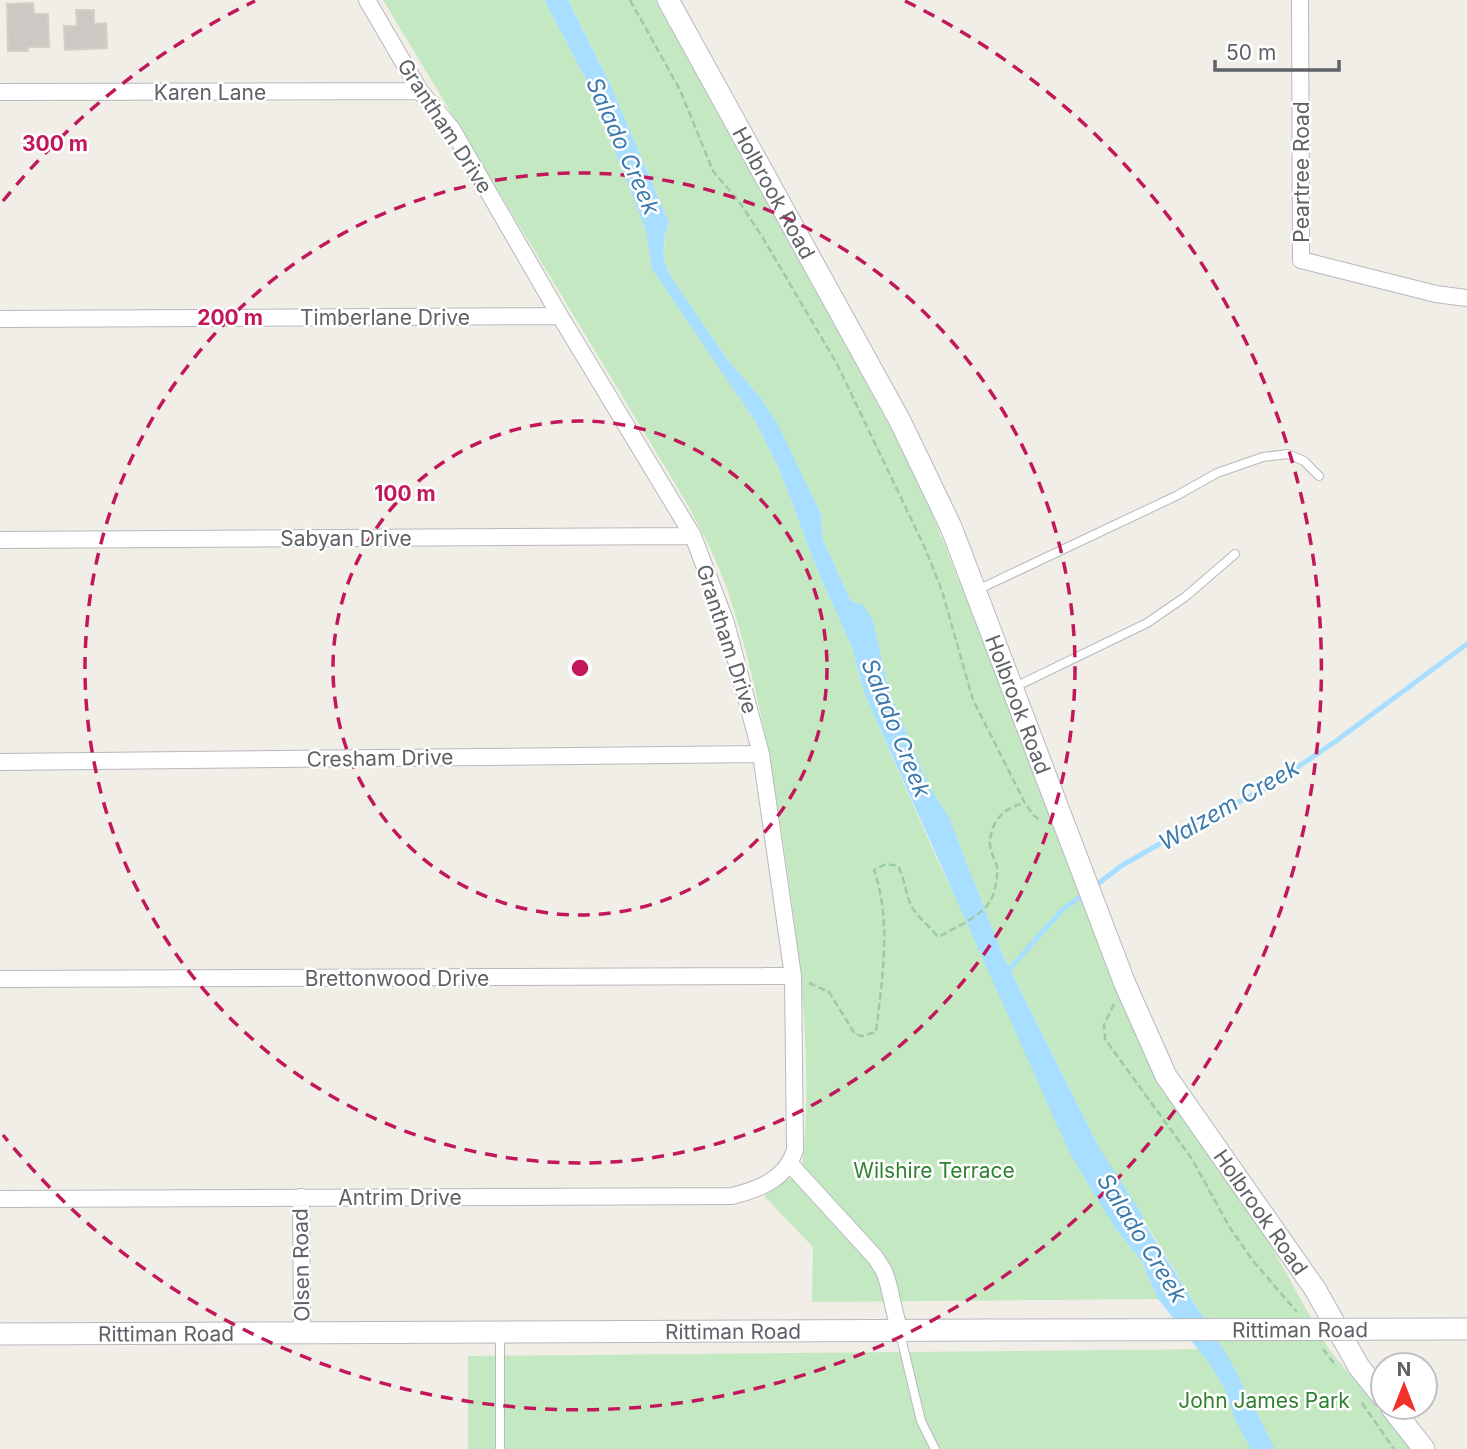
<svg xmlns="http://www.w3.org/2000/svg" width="1467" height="1449" viewBox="0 0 1467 1449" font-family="Inter,sans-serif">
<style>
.green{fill:#c4e9c2}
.water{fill:#a8deff}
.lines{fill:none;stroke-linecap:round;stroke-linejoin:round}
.stream{stroke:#a8deff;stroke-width:5}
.building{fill:#ccc8c3;stroke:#d6cfc4;stroke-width:2}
.lane-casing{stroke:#b6b9bd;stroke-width:10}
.street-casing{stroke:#b6b9bd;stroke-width:18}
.secondary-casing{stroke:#b5b9be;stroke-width:23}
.path{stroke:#9bcaa6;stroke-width:2.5;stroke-dasharray:7 3.5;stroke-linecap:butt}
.lane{stroke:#fff;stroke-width:8}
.street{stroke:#fff;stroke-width:16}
.secondary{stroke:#fff;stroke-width:21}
.secondary-bridge-casing{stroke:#b5b9be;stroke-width:23;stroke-linecap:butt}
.secondary-bridge{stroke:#fff;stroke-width:21}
.ring{fill:none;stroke:#c2185b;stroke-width:3.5;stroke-dasharray:12 9}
.labels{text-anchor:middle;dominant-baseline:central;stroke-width:5;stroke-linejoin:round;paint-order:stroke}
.street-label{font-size:21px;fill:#5e6267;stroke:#fff}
.park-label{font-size:21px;fill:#318230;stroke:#fff}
.water-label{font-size:23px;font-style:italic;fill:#3c7aad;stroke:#fff}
.centre{fill:#c2185b;stroke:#fff;stroke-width:3.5}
.ring-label{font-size:21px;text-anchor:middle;font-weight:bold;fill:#c2185b;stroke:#fff;stroke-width:5;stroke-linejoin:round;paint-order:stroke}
</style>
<rect width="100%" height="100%" fill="#f0eee6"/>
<path class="green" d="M383 0H544L590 87 646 231 652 269 755 421 780 471 817 569 852 648 865 695 937 859 1115 1228 1142 1262 1158 1299 812 1302 813 1247 764 1196 802 1170C813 1068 801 963 786 862 773 771 757 679 728 592 717 559 701 530 685 500Z
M568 0H655L894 434 932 513 1011 712 1124 1009 1159 1081 1257 1221 1328 1348 1411 1449H468V1356L1223 1349 1100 1149 1003 956 949 817 930 788 889 691 873 620 863 605 851 601 823 540 821 513 760 397 728 360 671 277C661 258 663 243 669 222L611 86Z"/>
<path class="water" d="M544 0H568L611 86 669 222C662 243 661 258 671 277L728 360 760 397 777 423 821 514 823 540 851 601 863 605 873 620 889 691 930 788 949 817 1003 956 1100 1149 1140 1211 1145 1224 1230 1360 1275 1449H1251L1235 1420 1226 1391 1209 1363 1158 1299 1142 1262 1115 1228 1069 1152 865 695 852 648 817 569 780 471 755 421 652 269 646 231 590 87Z"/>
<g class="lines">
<path class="stream" d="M1095 886 1121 866 1189 827 1270 786 1336 741 1467 644
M1005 974 1062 910 1084 894"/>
</g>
<path class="building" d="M33 3 34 14H48L49 47H28V51H8L7 4Z
M76 10H94V24L106 23 107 48 65 50 64 26H77Z"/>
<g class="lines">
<defs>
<path id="lane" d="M975 591 1176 496 1217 473 1263 457 1288 454 1304 461 1319 476
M1015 687 1147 623 1185 597 1235 554
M900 1333 921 1421 935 1449
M500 1449V1333"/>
<path id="street" d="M1300 0 1301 260 1436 294 1467 298
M0 92 420 91
M0 319 560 316
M0 540 693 536
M0 762 761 754
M0 979 793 976
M790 1164 875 1257 884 1271 888 1283 899 1330
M301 1197 302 1332
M0 1199 732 1196C760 1189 786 1179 795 1150L793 976 761 754 726 623 693 536 560 316 452 129 420 91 367 0"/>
<g id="secondary">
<path id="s1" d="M668 0 900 421 951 527 1125 984 1166 1076 1315 1289 1359 1367 1383 1397"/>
<path id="s2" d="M0 1334 990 1330"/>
<path d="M1391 1407 1424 1449"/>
</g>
</defs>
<use href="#lane" class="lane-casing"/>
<use href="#street" class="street-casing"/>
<use href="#secondary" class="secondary-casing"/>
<path class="path" d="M630 0 680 90 713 171 740 203 763 238 837 364 925 548 942 591 973 700 1025 803 1034 816 1042 821
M809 983 829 992 855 1034 862 1036 876 1032C882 980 892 921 874 870L886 864 898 866C905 879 905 892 911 905 916 916 929 925 937 936L942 935C958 926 982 916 991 900 995 891 998 878 997 867 995 859 989 850 990 841 992 820 1004 808 1024 803
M1114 1004 1104 1025 1105 1039 1192 1159 1230 1228 1254 1262 1297 1312
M1323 1349 1336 1366
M1362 1403 1394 1449"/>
<use href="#lane" class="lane"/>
<use href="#street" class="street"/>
<use href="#secondary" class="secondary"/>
<defs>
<g id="secondary-bridge">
<path id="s3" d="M990 1330 1467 1329"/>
</g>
</defs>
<use href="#secondary-bridge" class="secondary-bridge-casing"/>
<use href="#secondary-bridge" class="secondary-bridge"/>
</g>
<g class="ring">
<circle cx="580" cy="668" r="247"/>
<circle cx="580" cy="668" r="495"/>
<path d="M3 201A742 742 0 0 1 255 1M905 1A742 742 0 1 1 3 1135"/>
</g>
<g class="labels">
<g class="street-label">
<text x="210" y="92">Karen Lane</text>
<text transform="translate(445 126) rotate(57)">Grantham Drive</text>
<text transform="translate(1301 172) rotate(-90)">Peartree Road</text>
<text stroke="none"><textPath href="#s1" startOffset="220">Holbrook Road</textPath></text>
<text x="385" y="317">Timberlane Drive</text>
<text x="346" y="538">Sabyan Drive</text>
<text transform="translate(727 639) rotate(72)">Grantham Drive</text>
<text stroke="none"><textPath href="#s1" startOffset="788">Holbrook Road</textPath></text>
<text transform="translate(380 758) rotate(-1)">Cresham Drive</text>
<text x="397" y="978">Brettonwood Drive</text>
<text x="400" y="1197">Antrim Drive</text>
<text stroke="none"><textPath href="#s1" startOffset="1354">Holbrook Road</textPath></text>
<text transform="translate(301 1265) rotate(-91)">Olsen Road</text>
<text stroke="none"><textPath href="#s3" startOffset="310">Rittiman Road</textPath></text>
<text stroke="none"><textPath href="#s2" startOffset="733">Rittiman Road</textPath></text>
<text stroke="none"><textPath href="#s2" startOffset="166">Rittiman Road</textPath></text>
</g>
<g class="park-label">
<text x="934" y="1170">Wilshire Terrace</text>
<text x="1264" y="1400">John James Park</text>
</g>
<g class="water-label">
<text transform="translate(623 146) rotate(66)">Salado Creek</text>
<text transform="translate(896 728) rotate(68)">Salado Creek</text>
<text transform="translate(1229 805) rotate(-30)">Walzem Creek</text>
<text transform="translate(1142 1238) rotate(58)">Salado Creek</text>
</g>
</g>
<circle cx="580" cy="668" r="10" class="centre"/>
<g class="ring-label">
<text x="55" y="151">300 m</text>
<text x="230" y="325">200 m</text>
<text x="405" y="501">100 m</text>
</g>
<g transform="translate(1404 1386)"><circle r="33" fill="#ffffff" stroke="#bfc0c2" stroke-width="2"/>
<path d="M0-5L12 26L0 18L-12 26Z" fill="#f0312c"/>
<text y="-10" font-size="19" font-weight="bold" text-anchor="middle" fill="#5e6267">N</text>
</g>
<path d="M1215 60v10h124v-10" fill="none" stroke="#5e6267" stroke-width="3.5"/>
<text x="1226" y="60" font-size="21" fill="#5e6267" stroke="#ffffff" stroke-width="5" paint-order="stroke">50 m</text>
</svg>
